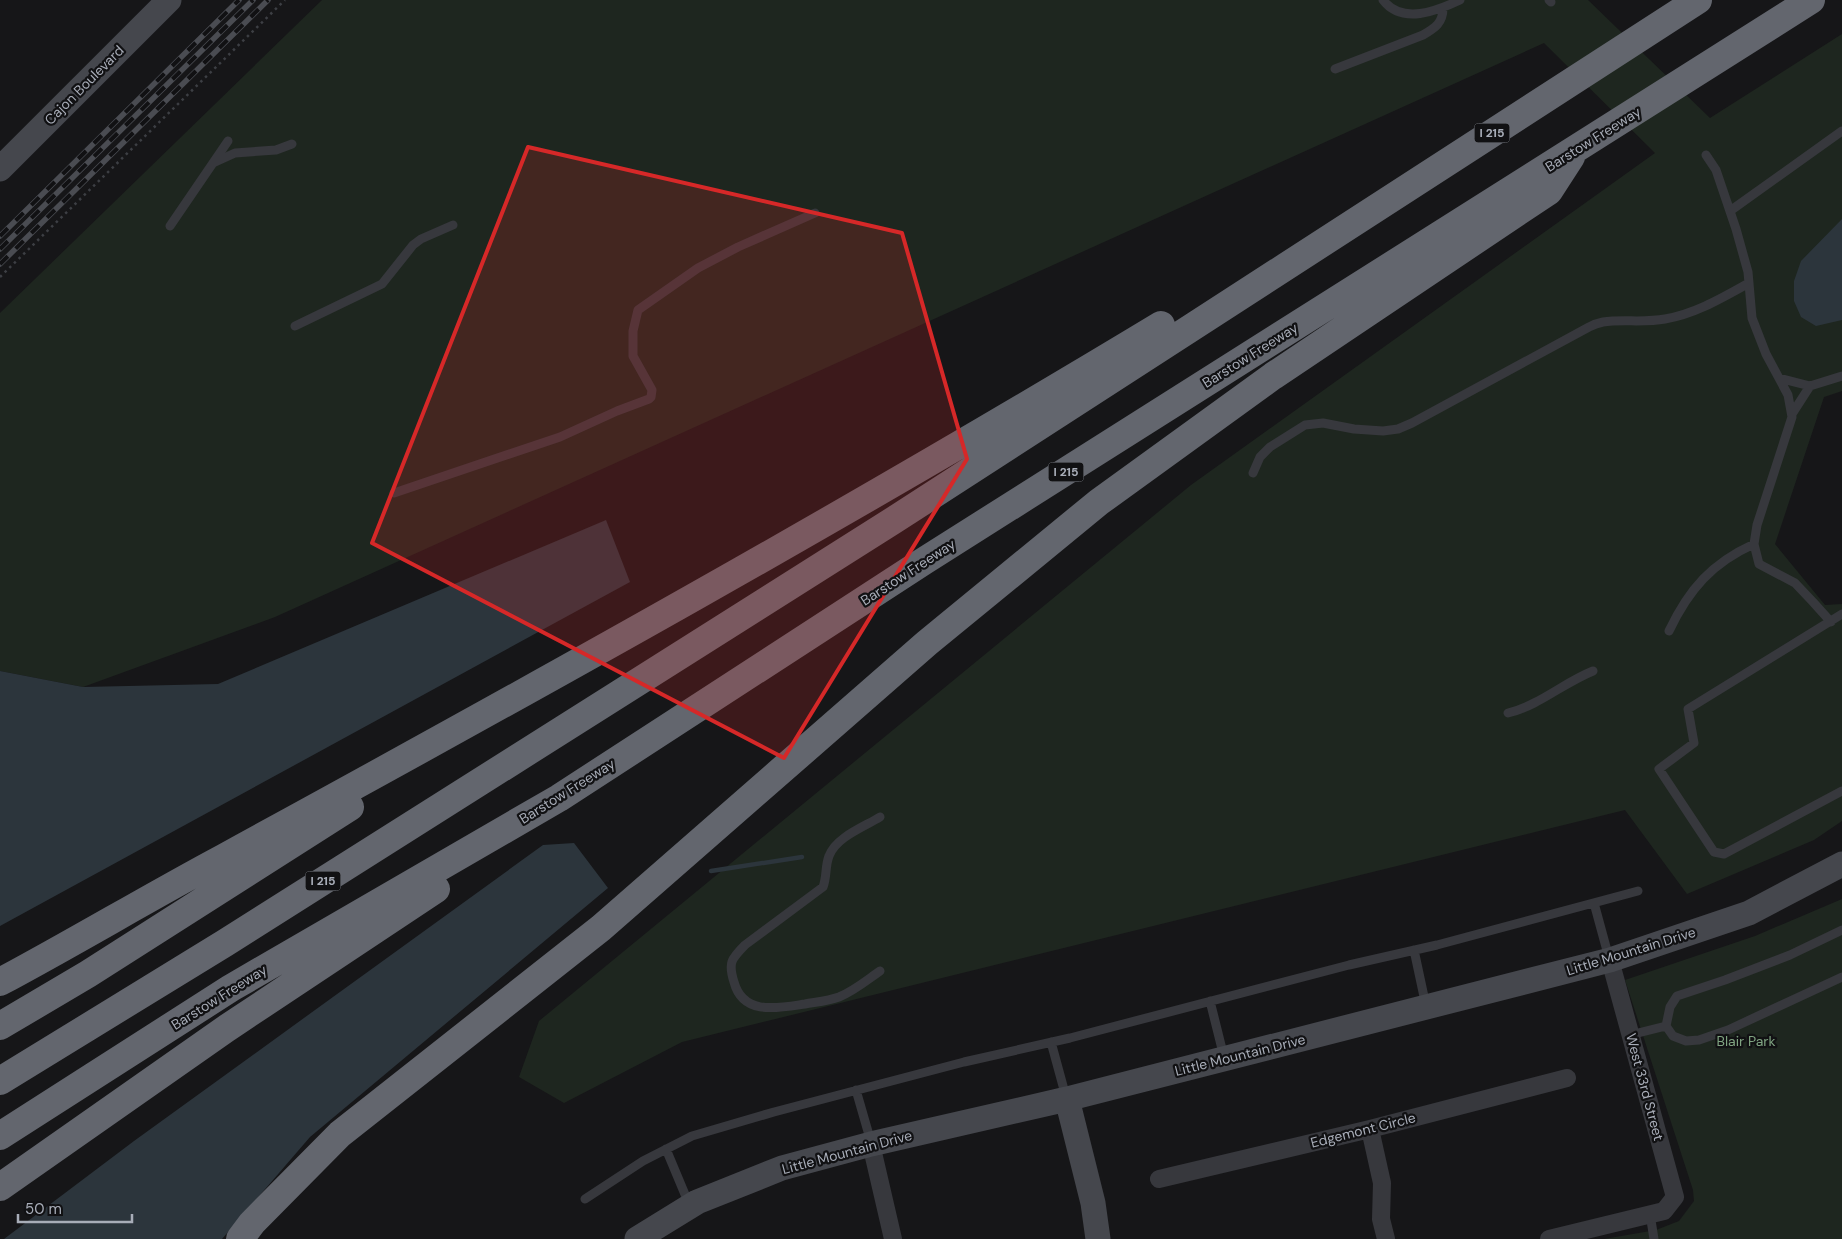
<svg xmlns="http://www.w3.org/2000/svg" width="1842" height="1239" viewBox="0 0 1842 1239" font-family="'DM Sans',sans-serif">
<style>
.green{fill:#1e261f}
.water{fill:#2c353c}
.lines{fill:none;stroke-linecap:round;stroke-linejoin:round}
.stream{stroke:#2c353c;stroke-width:4.5}
.path{stroke:#3d3f44;stroke-width:2.5;stroke-dasharray:2.5 4;stroke-linecap:butt}
.lane{stroke:#37383d;stroke-width:9}
.street{stroke:#37383d;stroke-width:18}
.secondary{stroke:#45474d;stroke-width:25}
.highway{stroke:#63666e;stroke-width:28}
.rail-casing{stroke:#4a4c52;stroke-width:5.5}
.rail{stroke:#111113;stroke-width:4;stroke-dasharray:11;stroke-linecap:butt}
.marked{fill:#d62828;fill-opacity:0.2;stroke:#d62828;stroke-width:4;stroke-linejoin:round}
.labels{text-anchor:middle;dominant-baseline:central;stroke-width:4.5;stroke-linejoin:round;paint-order:stroke}
.shield{fill:#111113;stroke:#7b7e86;stroke-width:1}
.shield-label{font-size:12px;font-weight:bold;fill:#a8adb8}
.street-label{font-size:14px;fill:#a8adb8;stroke:#111113}
.park-label{font-size:14px;fill:#7fa381;stroke:#111113}
</style>
<rect width="100%" height="100%" fill="#161618"/>
<path class="green" d="M322 0H1588L1710 118 1842 34V391L1824 397 1775 544 1825 605 1842 604V821L1814 840 1687 894 1625 810 682 1042 564 1103 519 1077 539 1021 1191 485 1655 153 1544 43 275 617 83 687 0 671V313Z
M1842 899V1239H1604L1656 1230 1679 1221 1694 1201 1693 1190 1625 980 1755 936Z"/>
<path class="water" d="M1842 219V320L1816 326 1801 317 1794 301V281L1801 261Z
M606 520 630 582 0 926V671L83 687 218 684Z
M574 843 608 888 310 1137 222 1239H4L134 1141 543 845Z"/>
<g class="lines">
<path class="stream" d="M711 871 802 857"/>
<path class="path" d="M0 277 285 0"/>
<path class="lane" d="M1383 0C1402 25 1437 11 1460 0
M1549 0 1551 2
M1335 69 1423 35C1435 28 1443 23 1443 8
M1706 155 1716 170 1736 229 1748 272 1752 318 1766 354 1788 395 1792 417 1757 525 1754 544 1759 564 1795 583 1813 602 1831 622
M213 163 235 153 276 150 292 144
M1730 211 1842 131
M170 226 228 141
M295 326 382 284 413 245 421 239 453 225
M1779 378 1810 386
M1792 414 1810 386 1842 376
M1253 473 1260 457 1270 447 1305 425 1323 423 1354 429 1383 431 1398 429 1412 423 1589 327C1593 325 1598 323 1603 322 1622 319 1644 323 1665 319 1695 314 1722 298 1749 283
M394 493 560 437 617 411 649 399 651 397 652 390 633 356V331L638 310 698 268 738 247 815 213
M1842 614 1688 709 1694 743 1659 769 1714 852 1724 854 1842 791
M1669 631C1689 589 1712 563 1754 544
M1508 713C1540 705 1563 683 1593 671
M880 817C864 827 836 837 829 856 825 866 827 877 823 887L745 945C731 959 728 963 734 982 743 1016 778 1008 805 1004 816 1002 828 1001 839 997 854 991 867 980 880 971
M1594 903 1609 958
M1414 950 1426 1006
M1210 1001 1224 1057
M1666 1026 1670 1007 1677 996 1725 980 1790 955 1842 930
M1666 1026 1673 1036 1686 1041 1699 1040 1728 1030 1842 977
M1630 1035 1666 1026
M1051 1042 1066 1097
M856 1090 871 1142
M666 1149 689 1204
M585 1199 643 1161 692 1136 774 1112 964 1062 1070 1038 1349 965 1437 945 1638 891
M1650 1214 1654 1239"/>
<path class="street" d="M1370 1129 1382 1183 1381 1219 1386 1239
M871 1144 893 1239
M1159 1179 1370 1129 1567 1078
M1549 1239 1664 1211 1675 1197 1610 960"/>
<path class="secondary" d="M0 169 169 0
M1067 1099 1093 1203 1098 1239
M637 1239 697 1202 782 1168 871 1144 1067 1099 1610 960 1749 913 1842 864"/>
<path class="highway" d="M0 982C75 942 148 898 223 858 538 686 853 511 1161 325
M0 1026 88 974 350 807
M0 1081 225 943 894 520 1698 0
M0 1136 231 988 559 798 924 561 1811 0
M0 1187 227 1028 436 889
M240 1239 252 1223 340 1134 601 928 927 643 1099 502 1273 376 1549 191 1571 157"/>
<defs>
<path id="rail" d="M0 236 239 0
M0 249 253 0
M0 264 268 0"/>
</defs>
<use href="#rail" class="rail-casing"/>
<use href="#rail" class="rail"/>
</g>
<path class="marked" d="M528 147 902 233 967 459 784 758 372 543Z"/>
<g class="labels">
<g class="shield">
<rect x="1474.5" y="123.5" width="35" height="19" rx="4"/>
<rect x="1048.5" y="462.5" width="35" height="19" rx="4"/>
<rect x="305.5" y="871.5" width="35" height="19" rx="4"/>
</g>
<g class="shield-label">
<text x="1492" y="133">I 215</text>
<text x="1066" y="472">I 215</text>
<text x="323" y="881">I 215</text>
</g>
<g class="street-label">
<text transform="translate(84 85) rotate(-45)">Cajon Boulevard</text>
<text transform="translate(1593 139) rotate(-32)">Barstow Freeway</text>
<text transform="translate(1250 355) rotate(-32)">Barstow Freeway</text>
<text transform="translate(908 572) rotate(-33)">Barstow Freeway</text>
<text transform="translate(567 791) rotate(-32)">Barstow Freeway</text>
<text transform="translate(1631 951) rotate(-17)">Little Mountain Drive</text>
<text transform="translate(219 997) rotate(-32)">Barstow Freeway</text>
<text transform="translate(1240 1055) rotate(-14)">Little Mountain Drive</text>
<text transform="translate(1645 1087) rotate(75)">West 33rd Street</text>
<text transform="translate(1363 1130) rotate(-14)">Edgemont Circle</text>
<text transform="translate(847 1152) rotate(-15)">Little Mountain Drive</text>
</g>
<g class="park-label">
<text x="1746" y="1041">Blair Park</text>
</g>
</g>
<path d="M18 1214v8h114v-8" fill="none" stroke="#a8adb8" stroke-width="2.5"/>
<text x="25" y="1214" font-size="15" fill="#a8adb8" stroke="#111113" stroke-width="4" paint-order="stroke">50 m</text>
</svg>
